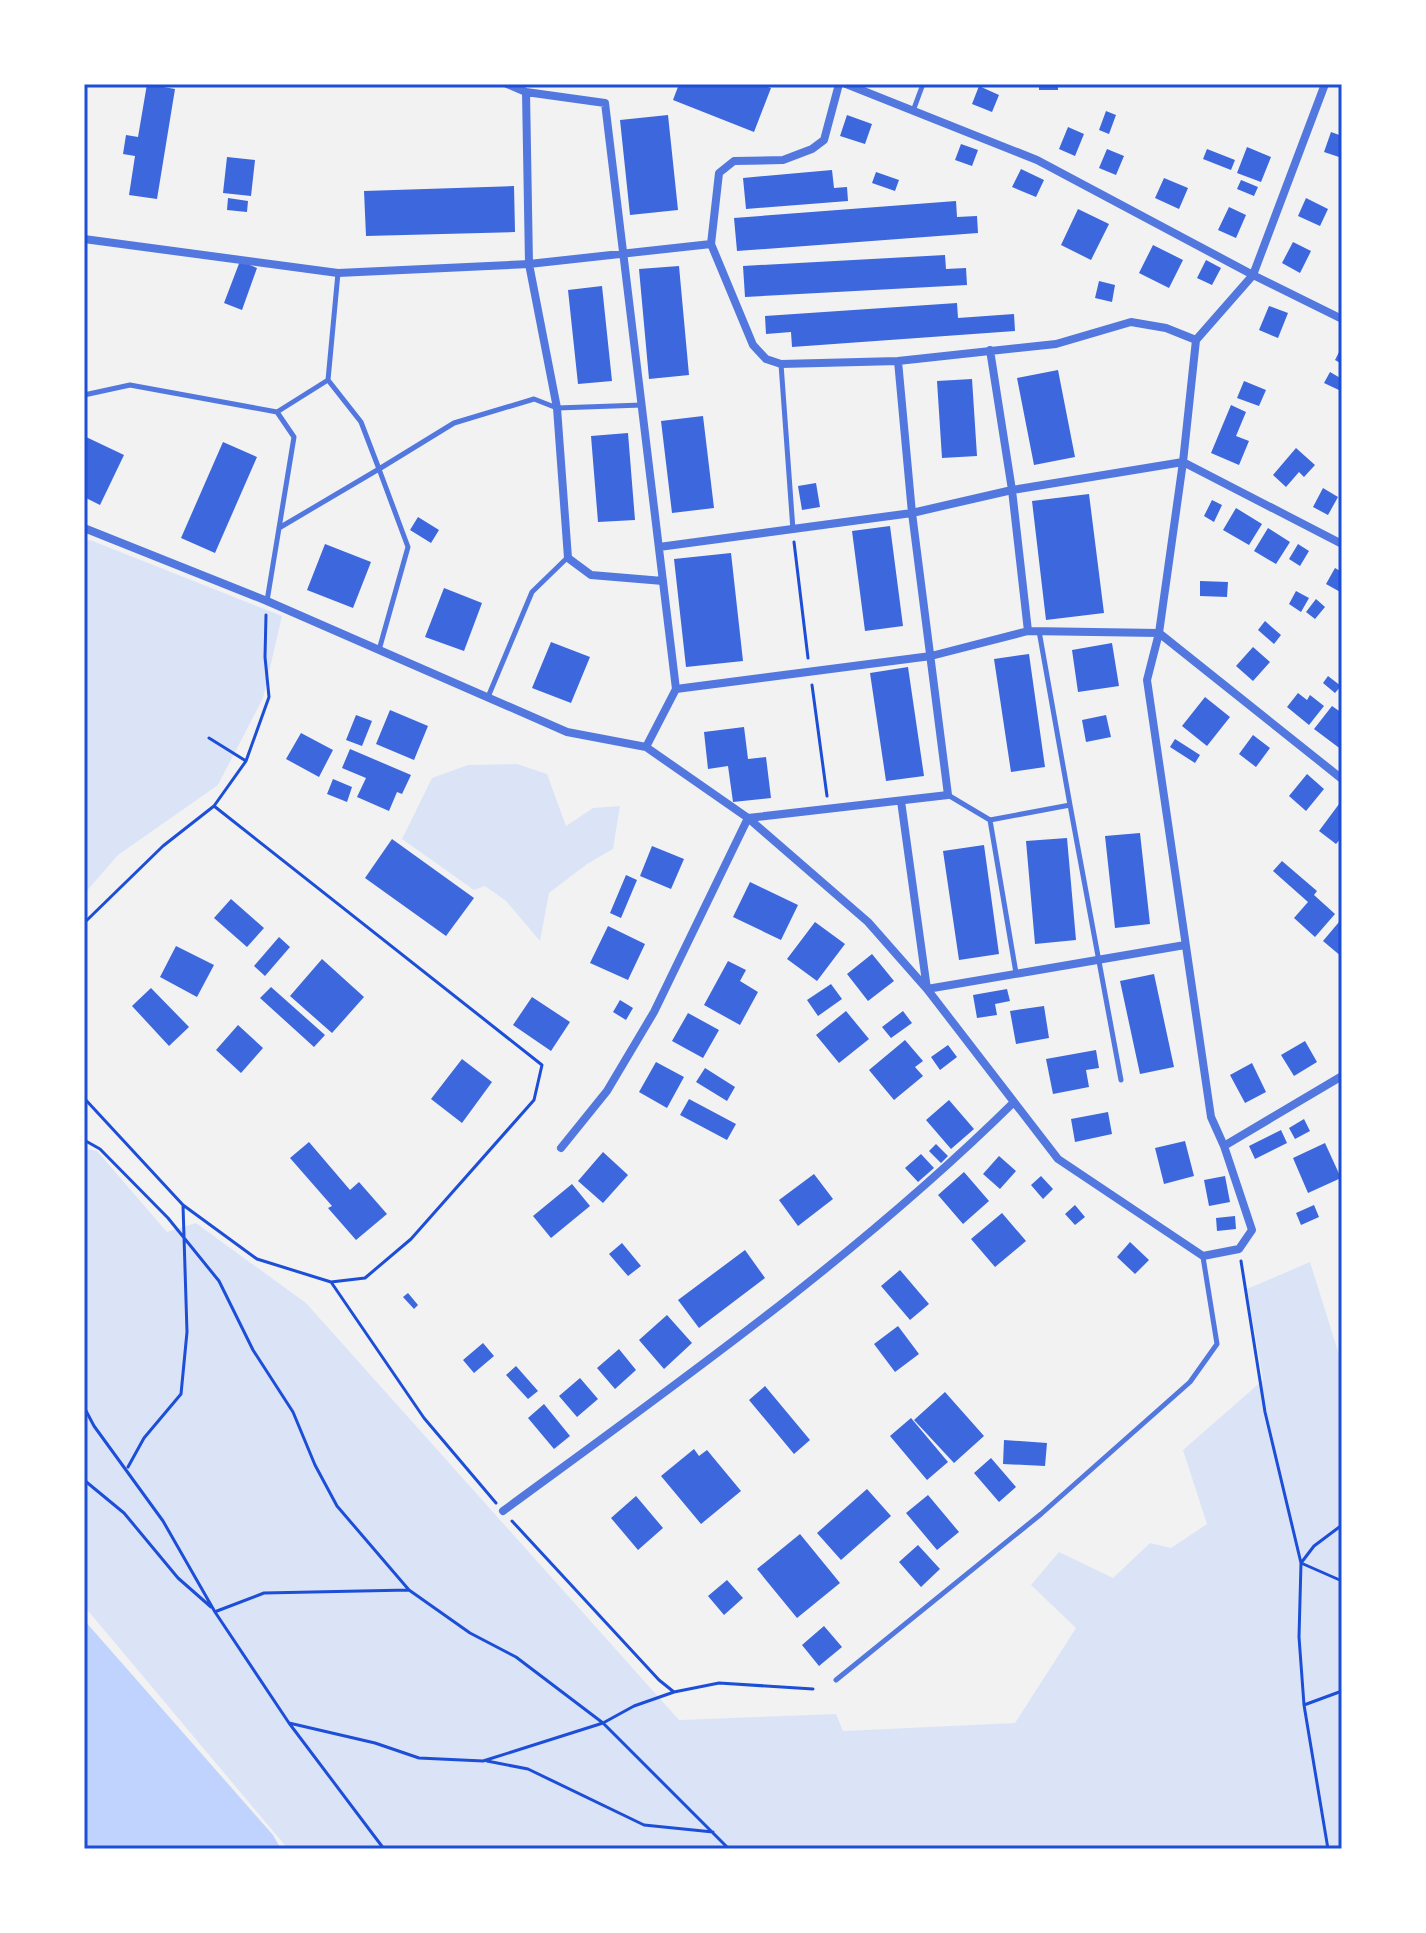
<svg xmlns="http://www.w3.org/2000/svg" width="1426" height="1933" viewBox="0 0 1426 1933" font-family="'IBM Plex Sans',sans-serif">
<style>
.green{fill:#dbe4f7}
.water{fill:#bfd3fe}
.building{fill:#3d67dc}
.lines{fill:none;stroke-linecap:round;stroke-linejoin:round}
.path{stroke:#1d4ed8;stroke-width:3}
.service{stroke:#5277de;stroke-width:5}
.minor{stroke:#5277de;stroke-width:8}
.neatline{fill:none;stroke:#1d4ed8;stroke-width:3}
</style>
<rect width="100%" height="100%" fill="#f2f2f2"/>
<path class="green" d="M90 540 282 616 263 698 218 785 118 855 84 894V541Z
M517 764 547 774 566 826 593 808 620 806 613 849 587 864 549 893 540 941 506 901 485 886 474 890 402 839 432 778 468 765Z
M84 1148 97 1151 167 1232 196 1223 306 1303 679 1720 836 1714 843 1731 1015 1723 1076 1628 1031 1585 1059 1552 1113 1578 1150 1543 1171 1548 1207 1524 1183 1450 1263 1380 1247 1289 1310 1262 1342 1364V1849H288L84 1606Z"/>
<path class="water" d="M84 1620 273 1835 281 1849H84Z"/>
<path class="building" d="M147 84 175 89 157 199 129 195 135 156 123 154 126 135 138 137Z
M679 84H760L771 88 754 132 673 100Z
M1039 84H1058V90H1039Z
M979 86 999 95 992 112 972 104Z
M1106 111 1116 115 1109 134 1099 130Z
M668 115 678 210 630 215 620 120Z
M847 115 872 124 865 144 840 136Z
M1068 127 1084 134 1075 156 1059 149Z
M1331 132 1342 136V158L1324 152Z
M961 144 978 150 972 166 955 160Z
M1247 147 1271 157 1261 182 1237 173Z
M1107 149 1124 156 1116 175 1099 168Z
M1207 149 1235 160 1231 170 1203 159Z
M227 157 255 160 251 196 223 193Z
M1021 169 1044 180 1036 197 1012 187Z
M832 170 834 188 847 187 848 201 746 209 743 178Z
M876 172 899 180 895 191 872 183Z
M1164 178 1188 188 1179 209 1155 198Z
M1241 180 1258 187 1254 196 1237 189Z
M514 186 515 232 366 236 364 191Z
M228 198 248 201 247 212 227 210Z
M1306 198 1328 209 1320 226 1298 216Z
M956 201 957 217 977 216 978 233 737 251 734 218Z
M1229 207 1246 215 1236 238 1218 230Z
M1078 209 1109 224 1091 260 1061 245Z
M1293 242 1311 251 1300 273 1282 263Z
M1153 245 1183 260 1169 288 1139 273Z
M945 255 946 269 966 268 967 285 745 297 743 266Z
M1206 260 1221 268 1212 285 1197 278Z
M240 261 257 268 242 310 224 303Z
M679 266 689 375 649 379 639 269Z
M1099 281 1115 285 1112 302 1095 298Z
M602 286 612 381 578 384 568 290Z
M957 303 958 318 1014 314 1015 331 792 347 791 332 766 334 765 316Z
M1269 306 1288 313 1278 338 1259 330Z
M1342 346V364L1335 360Z
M1058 370 1075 457 1034 465 1017 378Z
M1330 372 1342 379 1341 391 1324 383Z
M972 379 977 456 942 458 937 381Z
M1244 381 1266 390 1259 406 1237 398Z
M1231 405 1246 412 1236 436 1249 441 1239 465 1211 453Z
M703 416 714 508 672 513 661 421Z
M628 433 635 520 598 522 591 436Z
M84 436 124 455 100 505 84 497Z
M223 442 257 457 215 553 181 538Z
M1296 448 1315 465 1304 477 1299 472 1286 487 1273 475Z
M816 483 820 507 802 510 798 486Z
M1323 488 1338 497 1328 515 1313 507Z
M1089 494 1104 613 1046 620 1032 501Z
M1212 500 1222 505 1214 522 1204 516Z
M1236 508 1262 524 1249 545 1223 530Z
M418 517 439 530 431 543 410 530Z
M890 526 903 626 865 631 852 531Z
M1268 528 1290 542 1276 564 1254 551Z
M325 544 371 562 353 608 307 590Z
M1298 544 1309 551 1300 566 1289 559Z
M731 553 743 661 686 667 674 559Z
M1335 568 1342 572V593L1326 584Z
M1200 581 1228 582 1227 597 1200 596Z
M444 588 482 603 464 651 425 637Z
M1296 591 1309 598 1301 612 1289 604Z
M1316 599 1325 607 1315 619 1306 612Z
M1265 621 1281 635 1274 644 1258 630Z
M551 642 590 657 571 703 532 688Z
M1112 643 1119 686 1078 692 1072 650Z
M1253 647 1270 662 1253 681 1236 666Z
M1029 654 1045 767 1011 772 994 659Z
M908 667 924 776 886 781 870 673Z
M1328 676 1341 686 1335 693 1323 683Z
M1298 693 1307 700 1310 695 1324 706 1309 725 1287 707Z
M1205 697 1230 717 1207 746 1182 726Z
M1332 706 1342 713V750L1314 729Z
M390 710 428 726 414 760 376 744Z
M356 715 372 721 362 746 346 740Z
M1106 715 1111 737 1086 742 1082 720Z
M744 727 748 759 766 757 771 798 733 802 728 766 708 769 704 732Z
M301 733 333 750 319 777 286 759Z
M1253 735 1270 748 1256 767 1239 754Z
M1175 739 1200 755 1195 763 1170 747Z
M350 749 411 775 402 794 397 792 389 811 357 797 366 778 342 768Z
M1307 774 1324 789 1306 811 1289 796Z
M333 779 352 787 347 802 327 794Z
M1342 800V837L1336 844 1319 831Z
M1140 833 1150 924 1115 928 1105 836Z
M1067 838 1076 940 1035 944 1026 841Z
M392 839 474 898 446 936 365 878Z
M984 845 999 954 959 960 943 851Z
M652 846 684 859 671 889 640 876Z
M1282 861 1317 891 1314 895 1335 914 1315 937 1294 918 1308 902 1273 871Z
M626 875 637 880 621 918 610 913Z
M750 882 798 905 781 940 733 917Z
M231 899 264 928 247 947 214 918Z
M815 922 845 944 817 981 787 959Z
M1339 922 1342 925V957L1323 941Z
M608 926 645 944 628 980 590 963Z
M279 937 290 947 265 976 254 966Z
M176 946 214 965 197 997 160 977Z
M872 954 894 981 868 1001 847 974Z
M322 959 364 997 332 1033 290 996Z
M728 961 746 970 740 981 758 992 740 1025 704 1005Z
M1154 974 1174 1067 1140 1074 1120 981Z
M831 984 842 999 818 1016 807 1000Z
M271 987 325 1035 314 1047 260 998Z
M151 988 189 1027 169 1046 132 1006Z
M1007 989 1010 1001 995 1004 997 1015 977 1018 973 995Z
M532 997 570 1022 551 1051 513 1025Z
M620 1000 633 1008 626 1020 613 1012Z
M1044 1006 1049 1038 1016 1044 1010 1011Z
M846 1011 869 1039 839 1063 816 1035Z
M903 1011 912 1023 891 1038 882 1027Z
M688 1013 719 1030 703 1058 672 1041Z
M238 1025 263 1048 241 1073 216 1050Z
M905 1040 923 1061 915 1067 923 1076 894 1100 869 1070Z
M1305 1041 1317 1062 1294 1076 1281 1055Z
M948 1045 957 1057 940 1070 931 1057Z
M1096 1050 1099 1068 1086 1070 1089 1087 1053 1094 1046 1059Z
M462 1059 492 1082 462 1123 431 1099Z
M656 1062 684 1077 667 1108 639 1092Z
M1252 1063 1266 1092 1245 1103 1230 1075Z
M705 1068 735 1087 727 1101 696 1082Z
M689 1099 736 1124 727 1140 680 1115Z
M949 1100 974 1129 951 1149 926 1120Z
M1108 1112 1112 1134 1075 1142 1071 1119Z
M1304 1119 1310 1131 1295 1139 1289 1128Z
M1281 1130 1287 1143 1255 1159 1249 1146Z
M1185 1141 1194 1176 1164 1184 1155 1148Z
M309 1142 350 1190 359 1182 387 1214 356 1240 328 1208 332 1206 290 1158Z
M1325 1143 1341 1178 1308 1193 1293 1158Z
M936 1144 948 1156 941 1163 929 1151Z
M603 1152 628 1175 603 1203 578 1181Z
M921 1154 934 1168 918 1182 905 1168Z
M999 1156 1016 1171 1000 1189 983 1174Z
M964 1172 989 1201 963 1224 938 1195Z
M814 1174 833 1199 798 1226 779 1200Z
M1041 1176 1053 1189 1043 1199 1031 1185Z
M1225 1176 1230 1202 1209 1206 1204 1180Z
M572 1184 590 1206 551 1238 533 1216Z
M1075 1205 1085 1217 1075 1225 1065 1214Z
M1314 1205 1319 1217 1301 1225 1296 1213Z
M1002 1213 1026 1241 995 1267 971 1239Z
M1235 1216 1236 1229 1217 1231 1216 1218Z
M1130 1242 1149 1260 1135 1274 1117 1257Z
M622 1243 641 1266 628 1276 609 1254Z
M745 1250 765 1278 699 1328 678 1300Z
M900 1270 929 1304 910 1320 881 1286Z
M408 1293 418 1305 414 1309 403 1297Z
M667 1315 692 1343 664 1369 639 1340Z
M898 1326 919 1354 895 1372 874 1344Z
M483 1343 494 1356 474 1373 463 1360Z
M619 1349 636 1370 615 1389 597 1368Z
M516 1366 538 1391 528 1399 506 1375Z
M580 1378 598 1399 577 1417 559 1396Z
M765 1386 810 1440 794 1454 749 1400Z
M945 1392 984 1436 954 1463 914 1420Z
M544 1404 570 1436 554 1449 528 1418Z
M911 1418 948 1462 927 1480 890 1436Z
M1004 1440 1047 1443 1045 1466 1003 1464Z
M694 1449 699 1456 707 1450 741 1491 701 1524 661 1476Z
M991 1458 1016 1487 999 1502 974 1473Z
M867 1489 891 1516 841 1560 817 1533Z
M928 1495 959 1532 937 1550 906 1513Z
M636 1496 663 1528 638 1550 611 1518Z
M800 1534 840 1583 797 1618 757 1569Z
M918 1545 940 1569 921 1587 899 1562Z
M727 1580 743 1598 724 1615 708 1596Z
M824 1626 842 1647 819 1666 802 1645Z"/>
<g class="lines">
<path class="path" d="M794 542 808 658
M812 685 827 796
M209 738 246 761
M84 923 163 846 214 806 246 761 269 697 265 657 266 615
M84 1098 183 1205 257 1259 331 1282 365 1278 411 1239 534 1100 542 1065 214 806
M84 1140 100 1149 168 1218 219 1281 253 1350 293 1412 315 1465 337 1506 409 1590 470 1633 516 1657 603 1723 729 1849
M1241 1261 1265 1412 1301 1563 1299 1637 1304 1705 1328 1849
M331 1282 424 1418 496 1503
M84 1407 94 1426 163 1521 215 1612 289 1723 384 1849
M128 1467 144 1438 181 1394 187 1332 183 1205
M84 1480 124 1513 178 1578 211 1607
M512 1521 659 1680 674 1692
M1342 1525 1314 1546 1301 1563 1342 1581
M217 1611 264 1593 409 1590
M1304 1705 1342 1691
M289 1723 375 1743 419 1758 483 1761 603 1723 634 1706 674 1692 719 1683 813 1689
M487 1761 528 1769 644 1825 713 1832"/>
<path class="service" d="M913 111 923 84
M781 364 793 530
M84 395 130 385 277 412 328 380 338 273
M279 528 379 469 361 422 328 380
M267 601 294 437 277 412
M1039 631 1070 805
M379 650 408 547 379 469 454 423 534 399 557 408 642 405
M488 697 532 592 567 558
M948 795 990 820 1016 973
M990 820 1070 805 1121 1080
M836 1680 1041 1514 1190 1382 1217 1344 1203 1257"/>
<path class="minor" d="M507 84 526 92 529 264 557 408 568 558 591 575 663 581
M846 84 1037 160 1253 275 1342 319
M84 239 338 273 529 264 711 244 753 345 766 359 781 364 898 361 1056 344 1131 322 1166 328 1196 340
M711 244 719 173 734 161 783 160 812 149 824 140 839 84
M990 350 1012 490 1028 631
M84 528 267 601 567 732 646 747 676 689 605 103 526 92
M659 547 912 513 1012 490 1183 462 1342 544
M676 689 931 656 1028 631 1159 633 1342 779
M646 747 748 818 868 922 927 989 1058 1159 1203 1256 1239 1249 1252 1230 1224 1146 1211 1117 1147 680 1159 633 1183 462 1196 340 1253 275 1325 84
M901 801 927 989 1185 945
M1224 1146 1342 1076
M561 1148 607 1091 654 1012 748 818 948 795 912 513 898 361
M503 1511C679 1382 859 1255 1014 1102"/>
</g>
<rect width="1426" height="1933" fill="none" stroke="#ffffff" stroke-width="172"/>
<rect x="86" y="86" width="1254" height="1761" class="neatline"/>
</svg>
